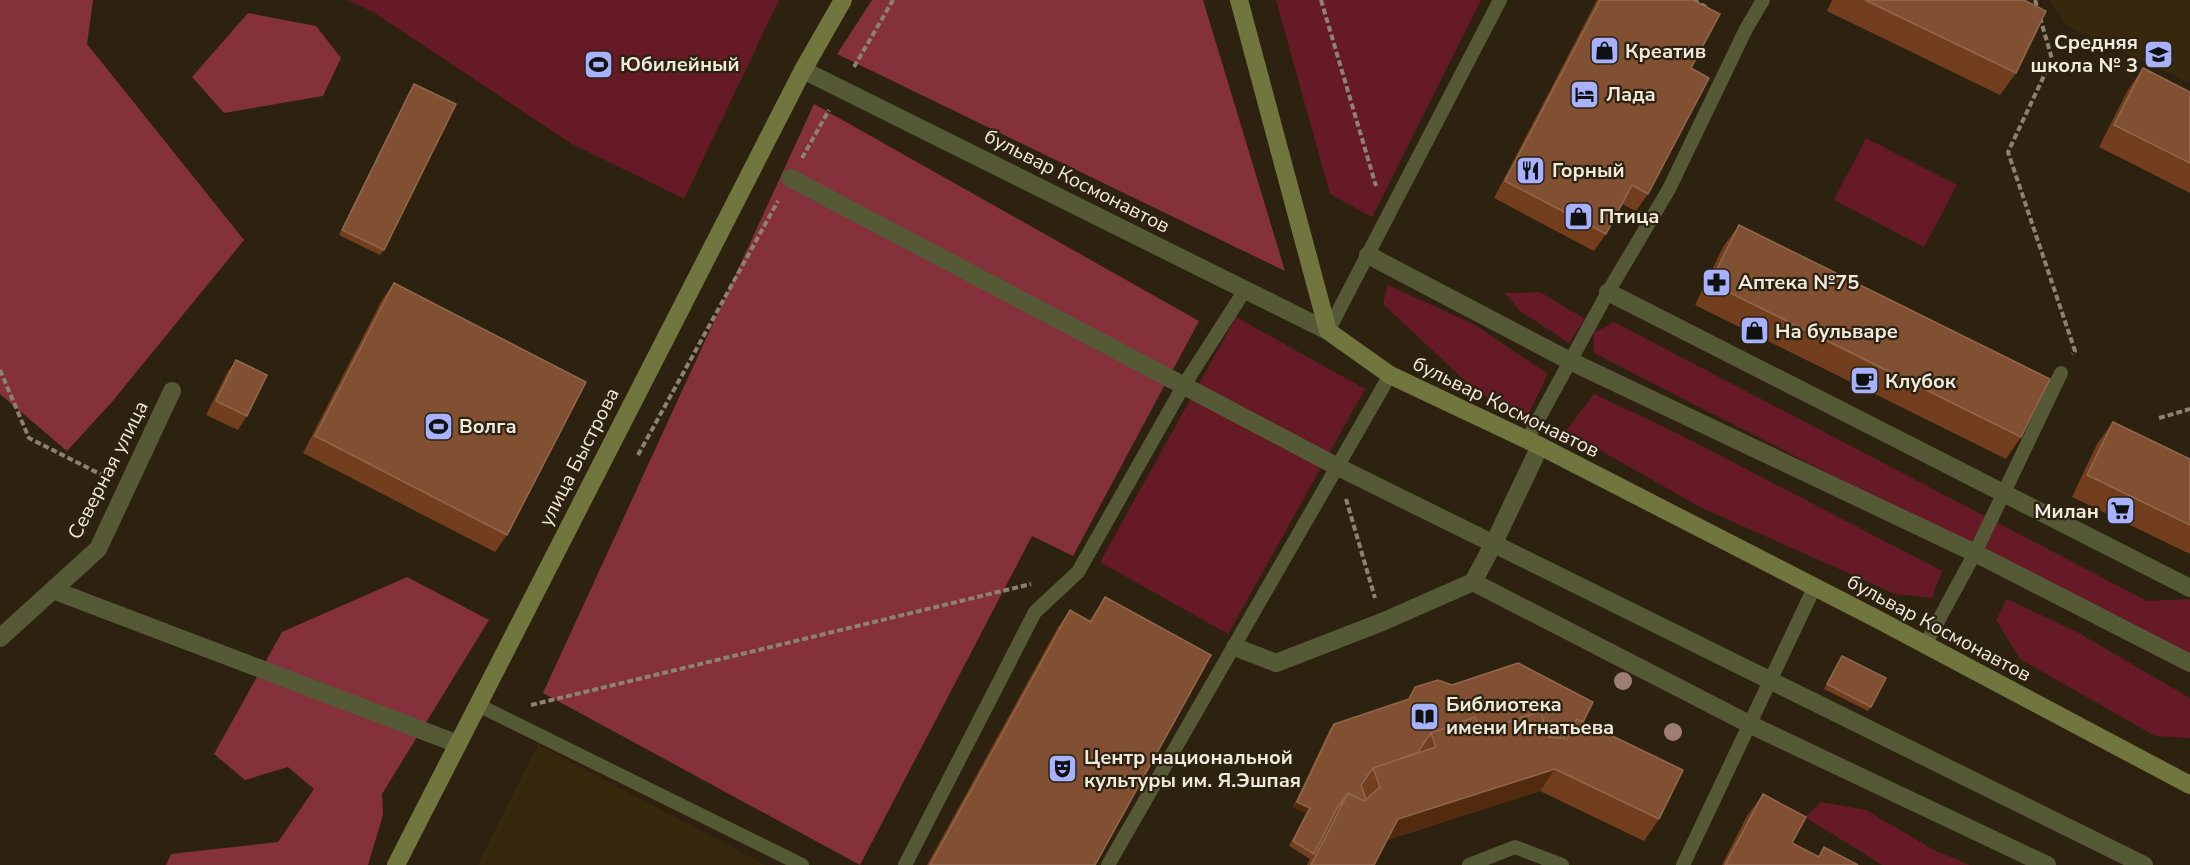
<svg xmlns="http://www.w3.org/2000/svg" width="2190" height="865" viewBox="0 0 2190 865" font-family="'Nunito Sans',sans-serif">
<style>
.built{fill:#37280d}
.green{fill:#651a26}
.forest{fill:#85313c}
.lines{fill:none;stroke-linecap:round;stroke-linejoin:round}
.path{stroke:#8b8272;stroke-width:4;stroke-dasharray:6 3;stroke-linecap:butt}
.lane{stroke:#555936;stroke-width:14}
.street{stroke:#555936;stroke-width:18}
.secondary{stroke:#71763e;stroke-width:18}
.tree{fill:#9e7d75}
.wall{fill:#733e1d}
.shaded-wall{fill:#522b0f}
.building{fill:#815032;stroke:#92684d;stroke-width:1.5}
.labels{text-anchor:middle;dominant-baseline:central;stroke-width:4.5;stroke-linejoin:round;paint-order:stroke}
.poi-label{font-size:20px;font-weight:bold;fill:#f0e9dd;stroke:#2d220f;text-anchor:start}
.street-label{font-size:20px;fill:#f0e9dd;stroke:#2d220f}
</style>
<rect width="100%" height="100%" fill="#2d220f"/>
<path class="built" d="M2049 0H2190V83L2065 25Z
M538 745 766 865H478Z"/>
<path class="green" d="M348 0H779L684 199 570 143 373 12Z
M1276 0H1481L1372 217 1330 194Z
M1866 138 1957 185 1924 247 1834 200Z
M1388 285 1475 325 1548 374 1528 415 1478 393 1383 304Z
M1540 292 1585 319 1569 343 1520 311 1505 293Z
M1236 317 1365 389 1228 634 1100 562Z
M1614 322 2147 601 2190 599V655L1931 526 1594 353V333Z
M1594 394 1677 433 1942 571 1932 598 1895 594 1700 507 1566 431Z
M2007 599 2077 632 2190 698V738L2155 736 2020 659 1996 620Z
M1821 802 1866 810 1934 850 1970 865H1882L1805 817Z"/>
<path class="forest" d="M0 0H93L87 44 244 240 111 403 67 451 0 394Z
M872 0H1203L1285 271 837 54Z
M248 13 316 26 341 58 323 96 224 113 192 77Z
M814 104 1199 321 1073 556 1032 536 860 865 543 693Z
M407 577 489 620 382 794 383 815 368 865H166L171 854 278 842 314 789 288 767 245 780 214 754 282 632Z"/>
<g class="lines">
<path class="path" d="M1321 0 1376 186
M1693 0 1706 7
M2035 0 2052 59 2008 152 2075 351 2072 354
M854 67 893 0
M802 158 829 110
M0 370 29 438 104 476
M2159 418 2190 409
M638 455 778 201
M1346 499 1375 598
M531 705 1031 584"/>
<path class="lane" d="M1328 331 1500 0
M1527 440 1608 292 1669 189 1746 29 1763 0
M1925 645 1975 553 2061 373
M478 705 802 865
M905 865 1035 612 1078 572 1184 385 1245 290
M1108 865 1390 375
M1469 865 1515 847 1562 865
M1683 865 1814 588"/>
<path class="street" d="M803 70 1328 331
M790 178 1336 466 2144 865
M1368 255 1570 361 1975 553 2190 663
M1608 292 2190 588
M1473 582 1751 725 2047 865
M53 590 458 744
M0 638 98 549 172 391
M1235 647 1276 663 1382 622 1473 582 1493 545 1540 446"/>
<path class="secondary" d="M1239 0 1328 331 1390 375 1540 446 1877 619 2190 785
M396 865 803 70 843 0"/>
</g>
<g class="tree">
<circle cx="1623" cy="681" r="9"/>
<circle cx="1673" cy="732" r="9"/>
</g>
<path class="wall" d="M1597 0H1693L1691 68 1648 194 1636 211 1622 204 1606 234 1594 251 1494 198Z
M1832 0H2024L2016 73 2000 95 1827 11Z
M2143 68 2190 92V193L2099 147 2128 90Z
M414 84 384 250 380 255 339 235 411 89Z
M1739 225 2021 437 2006 459 1695 305 1723 247Z
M394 283 507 535 495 552 303 453 382 300Z
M236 360 247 416 238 430 206 415 227 373Z
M2113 422 2190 459V554L2072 497 2097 444Z
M1105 597 1095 865H927L1058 627 1070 610 1089 621Z
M1842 656 1871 707 1868 711 1824 689Z
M1452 685 1583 722 1659 819 1644 841 1540 791 1387 840 1374 865H1307L1310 859 1289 846 1306 813 1293 807 1330 729 1334 724 1408 700 1415 687Z
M1763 794 1792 843 1818 856 1824 847 1858 865H1722L1747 816Z"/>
<path class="shaded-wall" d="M1555 769 1540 791 1383 841 1398 819Z
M1297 802 1310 808 1306 813 1293 807Z"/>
<path class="building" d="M1600 0H1693L1720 14 1691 68 1709 78 1648 194 1632 185 1606 234 1505 181Z
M1865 0H2024L2046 11 2016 73Z
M2143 68 2190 92V163L2114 125Z
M414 84 456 104 384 250 342 230Z
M1739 225 2050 379 2021 437 1710 283Z
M394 283 586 382 507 535 315 436Z
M236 360 267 375 247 416 216 401Z
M2113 422 2190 459V525L2087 475Z
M1105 597 1211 655 1095 865H930L1070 610 1091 622Z
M1842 656 1886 678 1871 707 1827 684Z
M1518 663 1593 702 1583 722 1577 719 1564 738 1549 737 1540 711 1480 732 1475 717 1431 733 1419 750 1420 752 1373 768 1361 785 1366 799 1364 801 1348 793 1336 810 1314 854 1293 841 1310 808 1297 802 1334 724 1409 699 1415 687 1438 680 1452 685Z
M1540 711 1549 737 1567 739 1577 719 1683 770 1659 819 1555 769 1398 819 1374 865H1311L1348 793 1364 801 1380 787 1373 768 1436 747 1431 733 1475 717 1480 732Z
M1763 794 1806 817 1792 843 1819 857 1824 847 1858 865H1725Z"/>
<defs>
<symbol id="shop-square" viewBox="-11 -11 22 22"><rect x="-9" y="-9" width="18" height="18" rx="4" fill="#a7b1fc" stroke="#2d220f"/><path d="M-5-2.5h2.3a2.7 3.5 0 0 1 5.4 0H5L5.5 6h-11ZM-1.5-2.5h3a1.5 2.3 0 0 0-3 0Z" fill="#111"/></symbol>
<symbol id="school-square" viewBox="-11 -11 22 22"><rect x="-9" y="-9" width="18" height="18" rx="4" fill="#a7b1fc" stroke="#2d220f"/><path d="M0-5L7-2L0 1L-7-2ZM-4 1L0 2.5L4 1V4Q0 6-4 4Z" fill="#111"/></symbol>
<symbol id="stadium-square" viewBox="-11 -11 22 22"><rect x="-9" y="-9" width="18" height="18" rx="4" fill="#a7b1fc" stroke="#2d220f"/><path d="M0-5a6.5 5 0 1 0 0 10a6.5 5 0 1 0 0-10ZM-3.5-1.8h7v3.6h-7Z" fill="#111"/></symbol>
<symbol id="hotel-square" viewBox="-11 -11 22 22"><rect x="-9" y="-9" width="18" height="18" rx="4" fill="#a7b1fc" stroke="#2d220f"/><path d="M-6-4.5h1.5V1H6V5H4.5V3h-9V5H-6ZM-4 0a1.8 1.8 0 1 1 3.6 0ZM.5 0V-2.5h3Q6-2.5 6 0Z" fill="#111"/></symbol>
<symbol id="restaurant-square" viewBox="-11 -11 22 22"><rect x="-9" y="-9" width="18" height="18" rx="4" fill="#a7b1fc" stroke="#2d220f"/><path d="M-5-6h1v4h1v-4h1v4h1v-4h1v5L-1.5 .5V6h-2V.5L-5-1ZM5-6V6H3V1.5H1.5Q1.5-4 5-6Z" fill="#111"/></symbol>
<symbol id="pharmacy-square" viewBox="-11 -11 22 22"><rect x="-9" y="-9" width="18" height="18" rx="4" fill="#a7b1fc" stroke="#2d220f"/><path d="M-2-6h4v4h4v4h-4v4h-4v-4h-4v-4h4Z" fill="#111"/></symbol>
<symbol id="cafe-square" viewBox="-11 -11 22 22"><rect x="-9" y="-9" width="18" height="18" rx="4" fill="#a7b1fc" stroke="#2d220f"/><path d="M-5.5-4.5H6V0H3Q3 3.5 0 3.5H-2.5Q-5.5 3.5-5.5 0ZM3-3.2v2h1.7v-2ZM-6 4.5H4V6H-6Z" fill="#111"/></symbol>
<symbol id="supermarket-square" viewBox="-11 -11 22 22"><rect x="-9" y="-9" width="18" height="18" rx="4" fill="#a7b1fc" stroke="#2d220f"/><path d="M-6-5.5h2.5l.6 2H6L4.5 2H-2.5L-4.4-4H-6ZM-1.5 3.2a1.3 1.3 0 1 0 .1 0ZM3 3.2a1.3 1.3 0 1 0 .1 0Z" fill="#111"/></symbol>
<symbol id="library-square" viewBox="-11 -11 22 22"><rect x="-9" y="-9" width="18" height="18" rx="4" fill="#a7b1fc" stroke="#2d220f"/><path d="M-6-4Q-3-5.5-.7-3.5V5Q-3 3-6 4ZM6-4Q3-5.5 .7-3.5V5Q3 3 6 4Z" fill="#111"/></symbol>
<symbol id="theatre-square" viewBox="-11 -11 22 22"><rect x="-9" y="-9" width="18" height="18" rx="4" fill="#a7b1fc" stroke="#2d220f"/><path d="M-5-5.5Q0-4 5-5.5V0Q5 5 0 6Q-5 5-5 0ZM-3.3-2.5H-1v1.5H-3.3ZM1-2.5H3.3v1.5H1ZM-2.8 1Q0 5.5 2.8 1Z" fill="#111"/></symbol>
</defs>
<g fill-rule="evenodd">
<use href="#shop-square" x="1588" y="34" width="33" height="33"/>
<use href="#school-square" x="2142" y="38" width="33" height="33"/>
<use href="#stadium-square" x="582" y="48" width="33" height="33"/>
<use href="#hotel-square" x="1568" y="78" width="33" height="33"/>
<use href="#restaurant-square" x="1514" y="154" width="33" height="33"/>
<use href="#shop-square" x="1562" y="200" width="33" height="33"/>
<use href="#pharmacy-square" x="1700" y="266" width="33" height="33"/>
<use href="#shop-square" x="1738" y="314" width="33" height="33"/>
<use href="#cafe-square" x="1848" y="364" width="33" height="33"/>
<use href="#stadium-square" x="422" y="410" width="33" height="33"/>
<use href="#supermarket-square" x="2104" y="494" width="33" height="33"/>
<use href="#library-square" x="1408" y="700" width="33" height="33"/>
<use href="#theatre-square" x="1046" y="752" width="33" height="33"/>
</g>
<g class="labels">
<g class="poi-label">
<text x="2138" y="42" text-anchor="end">Средняя<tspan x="2138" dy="23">школа № 3</tspan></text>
<text x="1625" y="51">Креатив</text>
<text x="620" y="64">Юбилейный</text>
<text x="1606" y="94">Лада</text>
<text x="1552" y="170">Горный</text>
<text x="1599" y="216">Птица</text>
<text x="1738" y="282">Аптека №75</text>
<text x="1775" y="331">На бульваре</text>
<text x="1885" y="381">Клубок</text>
<text x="459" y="426">Волга</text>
<text x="2099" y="511" text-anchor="end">Милан</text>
<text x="1446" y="704">Библиотека<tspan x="1446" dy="23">имени Игнатьева</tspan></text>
<text x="1084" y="757">Центр национальной<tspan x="1084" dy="23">культуры им. Я.Эшпая</tspan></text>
</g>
<g class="street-label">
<text transform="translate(1077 181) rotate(27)">бульвар Космонавтов</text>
<text transform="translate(1506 407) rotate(26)">бульвар Космонавтов</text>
<text transform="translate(579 457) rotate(-63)">улица Быстрова</text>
<text transform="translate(108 470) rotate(-63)">Северная улица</text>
<text transform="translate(1939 628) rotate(28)">бульвар Космонавтов</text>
</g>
</g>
</svg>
